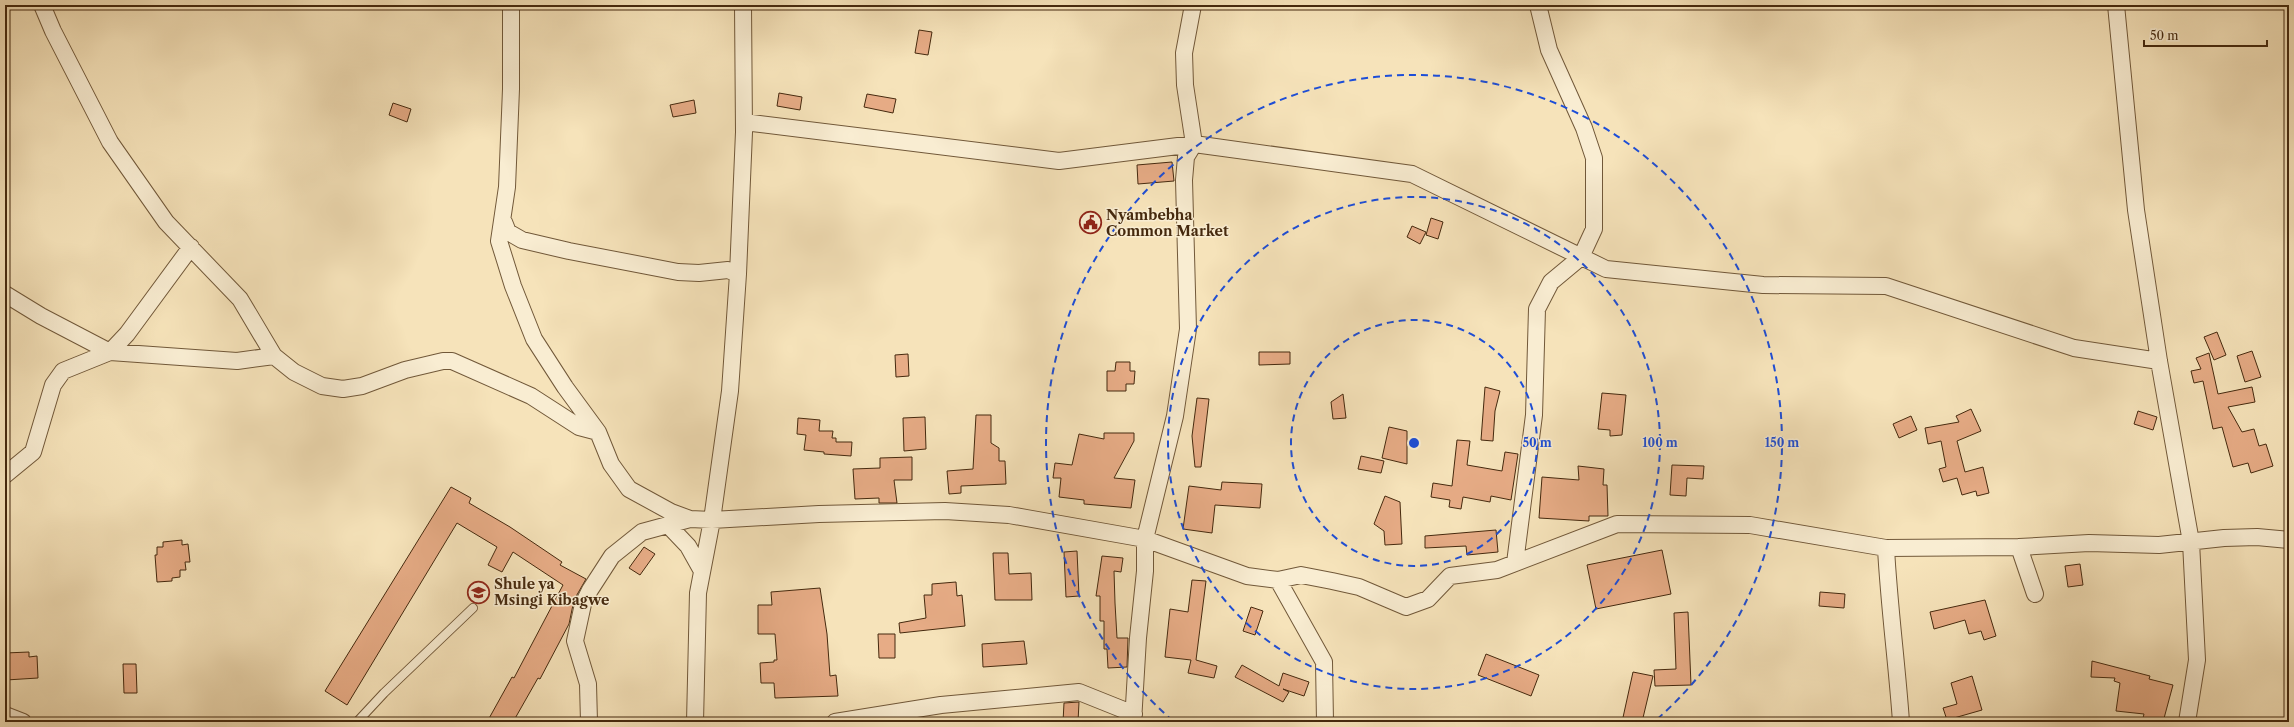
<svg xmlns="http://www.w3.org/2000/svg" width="2294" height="727" viewBox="0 0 2294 727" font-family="'Libre Caslon Text',serif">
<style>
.building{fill:#e7ac86;stroke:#45290e}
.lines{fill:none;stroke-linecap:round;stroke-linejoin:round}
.service-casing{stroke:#715839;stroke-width:10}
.minor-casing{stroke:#715839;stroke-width:18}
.service{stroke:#f9edd2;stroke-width:8}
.minor{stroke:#f9edd2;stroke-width:16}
.ring{fill:none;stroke:#1d4ed8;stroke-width:2;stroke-dasharray:7 5}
.labels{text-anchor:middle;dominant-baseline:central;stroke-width:3;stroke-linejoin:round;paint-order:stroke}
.poi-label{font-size:14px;font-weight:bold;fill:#45290e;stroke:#f9edd2;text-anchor:start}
.centre{fill:#1d4ed8;stroke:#f9edd2;stroke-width:2}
.ring-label{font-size:12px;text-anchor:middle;font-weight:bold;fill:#1d4ed8;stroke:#f9edd2;stroke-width:3;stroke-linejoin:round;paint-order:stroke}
</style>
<rect width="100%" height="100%" fill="#f6e3ba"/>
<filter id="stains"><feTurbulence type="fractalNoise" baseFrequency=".005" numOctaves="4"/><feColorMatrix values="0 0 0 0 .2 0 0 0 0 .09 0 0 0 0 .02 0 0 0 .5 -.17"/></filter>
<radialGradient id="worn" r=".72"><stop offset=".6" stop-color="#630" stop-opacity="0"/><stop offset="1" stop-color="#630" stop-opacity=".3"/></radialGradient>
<path class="building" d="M919 30 932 32 928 55 915 53Z
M779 93 802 97 800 110 777 106Z
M867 94 896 99 893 113 864 107Z
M694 100 696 113 673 117 670 105Z
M393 103 411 109 407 122 389 115Z
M1172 162 1174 181 1138 184 1137 165Z
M1431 218 1443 222 1438 239 1426 235Z
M1412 226 1426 232 1420 244 1407 237Z
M2217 332 2226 355 2214 360 2204 337Z
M2252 351 2261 377 2245 382 2237 356Z
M1259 352H1290V364L1259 365Z
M2209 353 2218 394 2252 387 2255 402 2228 407 2242 432 2254 429 2259 446 2266 444 2273 466 2251 473 2248 463 2233 467 2222 427 2213 429 2203 381 2194 383 2191 371 2201 369 2196 358Z
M908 354 909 376 896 377 895 355Z
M1116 362H1130V371H1135L1134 384H1126V391H1107V371H1115Z
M1485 387 1500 391 1495 411 1493 441 1481 440Z
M1602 393 1626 395 1622 435 1610 436V430L1598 429Z
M1343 394 1346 418 1333 419 1331 402Z
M1197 398 1209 399 1201 467H1195L1192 436Z
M1971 409 1981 431 1957 441 1965 472 1983 467 1989 493 1977 496 1976 491 1962 495 1957 478 1943 482 1939 469 1946 467 1941 441 1928 444 1925 428 1959 422 1956 416Z
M2138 411 2157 417 2153 430 2134 424Z
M976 415H991V443L999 448V461H1005L1006 484 961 486V493L949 494 947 471 973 469Z
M1911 416 1917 430 1899 438 1893 424Z
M925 417 926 449 904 451 903 418Z
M798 418 820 420 819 431H833L832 438H836V442H852L851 456 824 454V452L804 450 806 435 797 434Z
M1389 427 1407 431V464L1382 458Z
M1104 433H1134V441L1114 478 1135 480 1131 508 1084 504V500L1059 497 1061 478H1053L1055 463 1072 465 1079 434 1104 439Z
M1457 440 1470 441 1467 465 1502 471 1505 452 1518 454 1511 500 1491 496 1490 502 1463 497 1461 509 1449 507 1450 500 1431 497 1433 483 1452 486Z
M1361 456 1384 461 1381 473 1358 469Z
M912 457V480H894L897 503H879V498L855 499 853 469 880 468V458Z
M1672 465 1704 466 1703 479 1687 478 1686 496 1670 495Z
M1578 466 1604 469 1603 485H1607L1608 516H1589V521L1539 518 1542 477 1579 480Z
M1222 482 1262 484 1260 508 1215 505 1212 533 1183 529 1189 486 1221 490Z
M451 487 471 498 469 503 510 527 562 562 560 565 586 579 574 600 569 624 540 679 538 678 513 722H487L512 677 514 678 563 585 513 552 502 572 488 565 497 547 457 523 347 705 325 691Z
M1385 496 1400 502 1402 544 1385 545 1384 531 1374 524Z
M1496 530 1498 552 1467 555 1466 546 1425 548V536Z
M182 540V545L188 544 190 562H185L186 570H180V577L172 578V581L157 582 155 555H157V547H163V542Z
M644 547 655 554 640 575 629 568Z
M1662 550 1671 594 1596 609 1587 565Z
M1077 551 1079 596 1066 597 1064 552Z
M993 553H1008L1009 574 1031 573 1032 600H995Z
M1102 556 1123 558 1121 572 1114 571 1115 603 1117 638H1128L1127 667 1108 668 1107 649H1104V621H1100V596H1096Z
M2080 564 2083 585 2068 587 2065 566Z
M1192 580 1206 581 1196 660 1217 666 1214 678 1188 673 1191 660 1165 657 1170 609 1188 612Z
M956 582 957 596 962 595 965 626 900 633 899 623 926 618 924 595H932V584Z
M820 588 827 634 830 676 836 675 838 696 775 698 774 683H761L760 663 774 662V660H777L775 634H758V605H772L771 592Z
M1820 592 1845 594 1844 608 1819 606Z
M1985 600 1996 636 1984 640 1981 631 1969 634 1965 620 1934 629 1930 612Z
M1251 607 1263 611 1255 635 1243 631Z
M1688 612 1691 685 1655 686 1654 670 1676 669 1674 613Z
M878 634H895V658H879Z
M1024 641 1027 664 983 667 982 644Z
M29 652V657L37 656 38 678 6 680 5 653Z
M1486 654 1539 675 1531 696 1478 675Z
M2092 661 2150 676 2149 679 2173 685 2163 722H2142L2144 714 2116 711 2120 683 2114 681 2115 678 2091 677Z
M123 664H136L137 693H124Z
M1242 665 1279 686 1283 673 1309 682 1304 696 1283 689 1289 692 1283 702 1235 677Z
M1633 672 1653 676 1642 722H1622Z
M1972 676 1982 710 1947 720 1943 708 1957 704 1951 683Z
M1079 702 1078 722H1063L1064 703Z"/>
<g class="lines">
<defs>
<path id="service" d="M357 722 384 693 473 608"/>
<path id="minor" d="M42 5 53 31 110 142 166 222 240 299 274 356 294 372 322 386 343 389 362 386 405 370 443 361H452L531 396 579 427 598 432
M511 5V89L507 187 499 241 513 286 534 339 565 387 598 432 611 464 629 489 671 512 690 519 712 520 819 514 945 511 1009 515 1145 539 1247 576 1278 580 1301 575 1332 581 1359 587 1406 607 1428 599 1450 576 1497 570 1617 524 1750 525 1886 548 2019 547
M2116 5 2136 210 2159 361 2191 542 2197 660 2187 722
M744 122 1059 161 1194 144 1412 174 1606 269 1763 285 1886 286 2074 348 2159 361
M504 222 508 232 522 240 569 251 678 272 699 273 728 270 738 274 730 391 712 520 698 593 695 722
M738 274 744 132 743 5
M5 294 41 316 110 352 237 361 274 356
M5 475 33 452 53 385 63 371 110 352 127 334 191 247
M668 525 688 546 702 571
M1886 548C1889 606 1897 664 1901 722
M1515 563 1534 415 1537 309 1551 282 1581 257 1594 229V158L1584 128 1549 50 1538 5
M1278 580 1324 662 1325 722
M2035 594 2019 547 2089 543 2159 545 2224 538 2257 537 2289 540
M5 715 23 722
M589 722 588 684 575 641 583 604 590 590 612 556 642 532 690 519
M835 722 941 705 1079 692 1134 714
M1133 722 1138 638 1145 571V539L1175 416 1188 329 1184 180 1186 157 1194 144 1185 85 1184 53 1193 5"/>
</defs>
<use href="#service" class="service-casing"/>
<use href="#minor" class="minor-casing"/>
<use href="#service" class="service"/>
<use href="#minor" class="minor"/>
</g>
<g class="ring">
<circle cx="1414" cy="443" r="123"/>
<circle cx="1414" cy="443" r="246"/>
<path d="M1173 721A368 368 0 1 1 1655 721"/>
</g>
<defs>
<symbol id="civic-ring" viewBox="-11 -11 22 22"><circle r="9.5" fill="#f9edd2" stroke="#8f2418" stroke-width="1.5"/><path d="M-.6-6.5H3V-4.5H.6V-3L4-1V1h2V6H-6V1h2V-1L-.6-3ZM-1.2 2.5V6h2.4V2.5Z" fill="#8f2418"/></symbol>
<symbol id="school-ring" viewBox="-11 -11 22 22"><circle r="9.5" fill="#f9edd2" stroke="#8f2418" stroke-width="1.5"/><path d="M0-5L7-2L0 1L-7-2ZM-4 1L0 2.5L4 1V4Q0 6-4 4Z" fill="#8f2418"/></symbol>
</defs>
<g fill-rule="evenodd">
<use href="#civic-ring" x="1078" y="210" width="25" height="25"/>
<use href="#school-ring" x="466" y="580" width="25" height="25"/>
</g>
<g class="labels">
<g class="poi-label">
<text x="1106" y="215">Nyambebha<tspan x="1106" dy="16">Common Market</tspan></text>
<text x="494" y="584">Shule ya<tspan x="494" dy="16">Msingi Kibagwe</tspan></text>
</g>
</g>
<circle cx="1414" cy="443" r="6" class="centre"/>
<g class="ring-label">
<text x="1537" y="447">50 m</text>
<text x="1660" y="447">100 m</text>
<text x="1782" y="447">150 m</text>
</g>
<rect width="2294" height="727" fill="none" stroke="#f6e3ba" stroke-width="20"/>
<rect x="6" y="6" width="2282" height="715" fill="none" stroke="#45290e" stroke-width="2"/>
<rect x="10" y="10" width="2274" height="707" fill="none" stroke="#45290e"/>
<path d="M2144 40v6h123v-6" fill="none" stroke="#45290e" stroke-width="2"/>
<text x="2150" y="40" font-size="12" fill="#45290e" stroke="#f9edd2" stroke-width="3" paint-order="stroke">50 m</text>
<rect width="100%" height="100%" filter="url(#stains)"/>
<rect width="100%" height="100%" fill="url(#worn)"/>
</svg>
